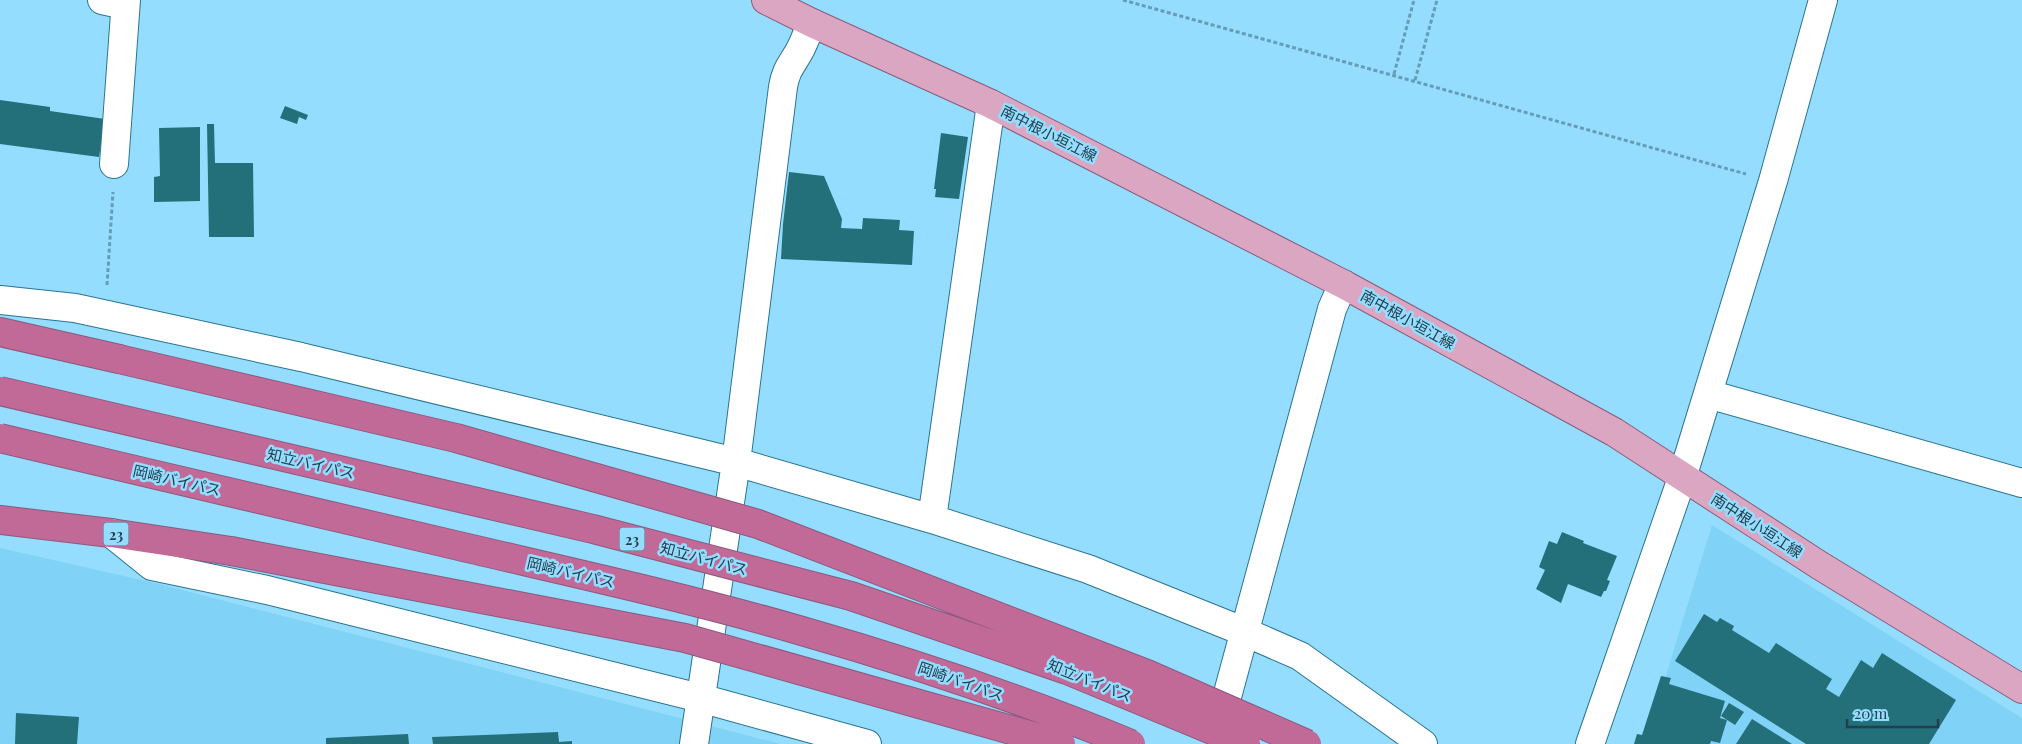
<svg xmlns="http://www.w3.org/2000/svg" width="2022" height="744" viewBox="0 0 2022 744" font-family="'Playfair Display','Noto Sans JP',serif">
<style>
.built{fill:#80d2f6}
.building{fill:#23707b}
.lines{fill:none;stroke-linecap:round;stroke-linejoin:round}
.minor-casing{stroke:#2a7492;stroke-width:30}
.major-casing{stroke:#895b7d;stroke-width:30}
.highway-casing{stroke:#895b7d;stroke-width:30}
.path{stroke:#669db6;stroke-width:3;stroke-dasharray:4 2.5;stroke-linecap:butt}
.minor{stroke:#fff;stroke-width:28}
.major{stroke:#daa6c1;stroke-width:28}
.highway{stroke:#c16a98;stroke-width:28}
.highway-bridge-casing{stroke:#895b7d;stroke-width:30;stroke-linecap:butt}
.highway-bridge{stroke:#c16a98;stroke-width:28}
.labels{text-anchor:middle;dominant-baseline:central;stroke-width:5;stroke-linejoin:round;paint-order:stroke}
.shield{fill:#95ddfe;stroke:#446e81;stroke-width:1}
.shield-label{font-size:14px;font-weight:bold;fill:#213f4c}
.street-label{font-size:15px;fill:#213f4c;stroke:#95ddfe}
</style>
<rect width="100%" height="100%" fill="#95ddfe"/>
<path class="built" d="M1712 525 2022 718V744H1645Z
M0 548 155 583 781 744H0Z"/>
<path class="building" d="M0 100 50 107V111L105 119 99 157 0 144Z
M285 106 308 115 306 120 299 117 297 124 280 118Z
M207 124H214L215 163H253L254 237H209Z
M200 127V201L154 202V177L160 176 159 128Z
M941 133 968 137 959 199 935 197 936 189H934Z
M789 172 824 176 842 219 841 228 862 229 863 218 900 220 899 230 914 231 912 265 781 259 783 224Z
M1562 532 1584 541 1583 543 1617 556 1607 580 1610 581 1606 591H1604L1601 597 1568 584 1561 603 1536 589 1545 570 1539 567 1549 541 1557 544Z
M1704 614 1717 622 1720 618 1734 626 1732 630 1769 653 1776 643 1832 679 1826 689 1839 697 1861 660 1873 668 1882 653 1956 700 1929 744H1806L1675 661Z
M1661 676 1671 678 1669 684 1725 701 1720 718 1727 720 1720 743 1711 741 1710 744H1634L1637 734 1642 735Z
M1729 703 1744 712 1735 725 1721 716Z
M16 713 79 717 77 744H15Z
M1752 719 1792 744H1736Z
M558 732 559 742 572 741V744H433L432 737Z
M408 734 409 744H326V738Z"/>
<g class="lines">
<defs>
<path id="minor" d="M102 0 125 5
M114 164 126 0
M0 300 75 308 301 357 736 462 932 519 1088 569 1245 632 1300 656 1423 744
M1708 394 2022 483
M932 519 991 104
M111 533 152 566 267 590 700 698 867 744
M1218 730 1332 309 1343 284
M694 744 736 462 783 87C786 68 793 64 801 48 805 40 808 31 812 23
M1590 744 1682 478 1773 181 1823 0"/>
<path id="major" d="M766 0 812 23 991 104 1343 284 1614 432 1819 565 2022 689"/>
<path id="highway" d="M0 332 119 359
M0 520 111 533 231 551"/>
</defs>
<use href="#minor" class="minor-casing"/>
<use href="#major" class="major-casing"/>
<use href="#highway" class="highway-casing"/>
<path class="path" d="M1123 0 1746 174
M1394 74 1414 0
M1415 80 1437 0
M107 285 113 192"/>
<use href="#minor" class="minor"/>
<use href="#major" class="major"/>
<use href="#highway" class="highway"/>
<defs>
<path id="highway-bridge" d="M119 359 456 438 758 524 1147 674 1307 744
M0 391 593 529 851 596 1067 670 1246 744
M0 438C153 474 306 511 459 546 574 573 689 598 802 631 914 663 1024 700 1131 744
M231 551 685 638 1061 744"/>
</defs>
<use href="#highway-bridge" class="highway-bridge-casing"/>
<use href="#highway-bridge" class="highway-bridge"/>
</g>
<g class="labels">
<g class="shield">
<rect x="103.5" y="522.5" width="25" height="23" rx="4"/>
<rect x="619.5" y="527.5" width="25" height="23" rx="4"/>
</g>
<g class="shield-label">
<text x="116" y="534">23</text>
<text x="632" y="539">23</text>
</g>
<g class="street-label">
<text transform="translate(1049 133) rotate(27)">南中根小垣江線</text>
<text transform="translate(1408 319) rotate(29)">南中根小垣江線</text>
<text transform="translate(311 463) rotate(13)">知立バイパス</text>
<text transform="translate(177 480) rotate(13)">岡崎バイパス</text>
<text transform="translate(1757 525) rotate(33)">南中根小垣江線</text>
<text transform="translate(704 558) rotate(15)">知立バイパス</text>
<text transform="translate(571 572) rotate(13)">岡崎バイパス</text>
<text transform="translate(1090 680) rotate(22)">知立バイパス</text>
<text transform="translate(961 681) rotate(19)">岡崎バイパス</text>
</g>
</g>
<path d="M1847 719v8h91v-8" fill="none" stroke="#213f4c" stroke-width="2.5"/>
<text x="1854" y="719" font-size="15" fill="#213f4c" stroke="#95ddfe" stroke-width="4" paint-order="stroke">20 m</text>
</svg>
